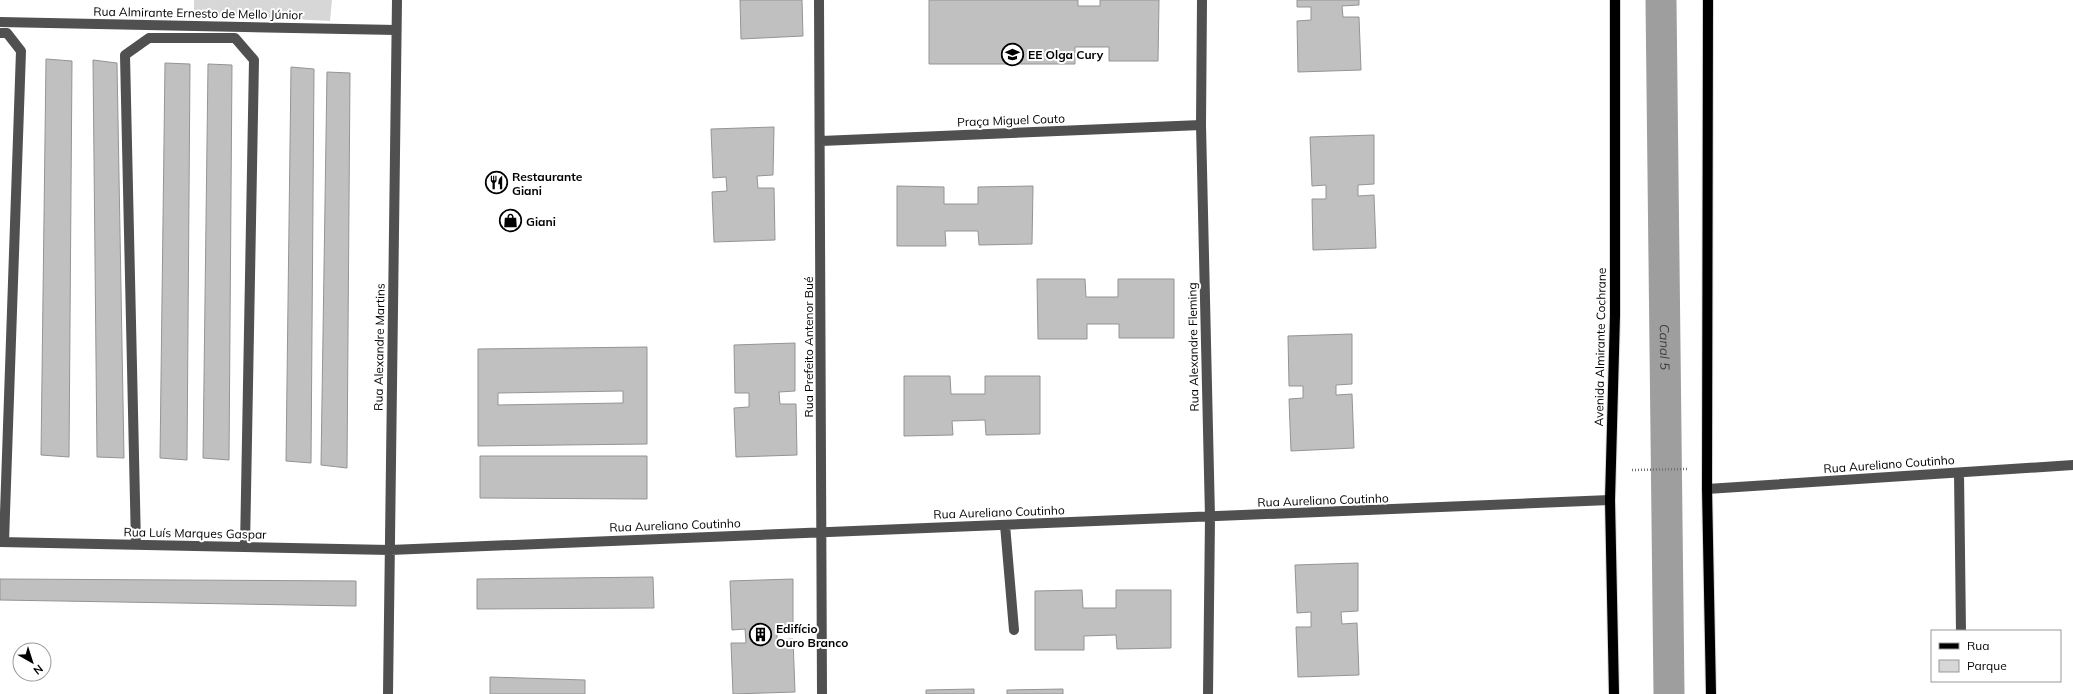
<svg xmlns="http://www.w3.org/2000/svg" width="2073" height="694" viewBox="0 0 2073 694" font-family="Mulish,sans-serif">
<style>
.green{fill:#d7d7d7}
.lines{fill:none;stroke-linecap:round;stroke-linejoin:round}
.canal{stroke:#9e9e9e;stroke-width:31}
.building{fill:#c0c0c0;stroke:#949494;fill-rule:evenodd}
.major-casing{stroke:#dbdbdb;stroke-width:12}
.path{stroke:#727272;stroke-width:2.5;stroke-dasharray:1 2;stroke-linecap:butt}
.minor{stroke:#505050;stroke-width:10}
.major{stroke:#000;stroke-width:10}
.labels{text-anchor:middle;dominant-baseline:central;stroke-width:4;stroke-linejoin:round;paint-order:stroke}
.street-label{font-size:12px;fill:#000;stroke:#fff}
.poi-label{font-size:12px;font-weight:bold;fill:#000;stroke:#fff;text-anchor:start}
.water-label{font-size:13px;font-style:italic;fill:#3f3f3f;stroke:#fff}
</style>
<rect width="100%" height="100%" fill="#fff"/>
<path class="green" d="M194 0H332L330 21 194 14Z"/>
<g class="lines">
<path class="canal" id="s1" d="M1661 0 1669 694"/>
</g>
<path class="building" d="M740 0H802L803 36 741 39Z
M929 0H1078V6H1100V0H1159L1158 61H1109V47H1075V64H929Z
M1297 0H1359V5L1342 6 1343 17H1359L1361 70 1298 72 1297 21 1311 20V7H1297Z
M46 59 72 61 69 457 41 455Z
M93 60 117 63 124 458 97 457Z
M165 63 190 64 187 460 160 458Z
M208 64 232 65 229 460 203 458Z
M291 67 314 69 311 463 286 461Z
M327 72 350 73 347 468 321 465Z
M774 127 773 175 757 176 758 188H774L775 240 714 242 712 192 727 191 726 177 713 178 711 129Z
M1374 135V184L1358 185V196L1374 195 1376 248 1313 250 1312 199H1326V185L1312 186 1310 137Z
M897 186 944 187V204H978V187L1033 186 1032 244 979 245 978 231H945L946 246H897Z
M1037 279H1085L1086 297H1118V279H1174V338H1119V324H1087V339H1038Z
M1352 334V384L1336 385V395L1352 394 1354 448 1291 451 1289 399 1303 398V386H1289L1288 336Z
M795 343V391L779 392 780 404H796L797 455 736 457 734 408 749 407V393H735L734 345Z
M647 347V444L478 446V349ZM623 391V403L498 405V393Z
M904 376H950L951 394H985V376H1040V434L986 435 985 420 952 421 953 435 904 436Z
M480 456H647V499L480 498Z
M1358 563V611L1341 612 1342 624 1357 623 1359 675 1298 677 1296 627H1311V612L1297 613 1295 565Z
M653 577 654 608 477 609V579Z
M0 579 356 581V606L0 600Z
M793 579V627L777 628V640L793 639 795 692 733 694 731 643H746L745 629 732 630 730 581Z
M1082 590 1083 608H1116V590H1171V648L1117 649 1116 635 1084 636V650H1035V591Z
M490 677 585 680V694H490Z
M974 689V694H926V690Z
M1063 689V694H1007V690Z"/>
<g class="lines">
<defs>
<path id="major" d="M1708 0 1707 489 1711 694
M1614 694 1610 500 1615 315V0"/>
</defs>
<use href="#major" class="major-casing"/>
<path class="path" d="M1632 470 1687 469"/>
<path class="minor" d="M819 0 822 694
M1202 0 1201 125 1210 517 1208 694
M0 22 396 30
M0 33H7L21 51 4 542
M821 141 1201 125
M1959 473 1961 631
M1707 489 2073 465
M1005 525 1014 630
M0 542 390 550 1610 500
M136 545 125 55 149 38H235L254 60 245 547
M388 694 397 0"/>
<use href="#major" class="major"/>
</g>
<defs>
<symbol id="school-ring" viewBox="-11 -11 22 22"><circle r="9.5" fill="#fff" stroke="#000" stroke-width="1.5"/><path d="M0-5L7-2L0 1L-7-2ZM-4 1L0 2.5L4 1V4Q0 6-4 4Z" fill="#000"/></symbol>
<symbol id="restaurant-ring" viewBox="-11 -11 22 22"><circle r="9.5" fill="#fff" stroke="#000" stroke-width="1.5"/><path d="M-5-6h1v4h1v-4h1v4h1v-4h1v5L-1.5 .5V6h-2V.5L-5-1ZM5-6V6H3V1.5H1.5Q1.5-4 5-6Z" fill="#000"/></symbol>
<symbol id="shop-ring" viewBox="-11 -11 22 22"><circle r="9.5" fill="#fff" stroke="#000" stroke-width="1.5"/><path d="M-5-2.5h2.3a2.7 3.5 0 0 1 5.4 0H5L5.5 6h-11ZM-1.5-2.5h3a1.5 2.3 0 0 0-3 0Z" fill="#000"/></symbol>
<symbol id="building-ring" viewBox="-11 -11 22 22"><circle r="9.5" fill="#fff" stroke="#000" stroke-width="1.5"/><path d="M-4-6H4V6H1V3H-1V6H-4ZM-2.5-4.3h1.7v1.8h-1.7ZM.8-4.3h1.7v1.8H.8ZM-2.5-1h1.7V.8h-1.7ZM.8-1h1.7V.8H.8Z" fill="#000"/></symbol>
</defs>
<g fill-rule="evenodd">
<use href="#school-ring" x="1000" y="42" width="25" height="25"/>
<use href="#restaurant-ring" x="484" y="170" width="25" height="25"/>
<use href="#shop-ring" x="498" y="208" width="25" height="25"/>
<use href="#building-ring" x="748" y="622" width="25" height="25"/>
</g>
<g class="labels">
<g class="street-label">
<text transform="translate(198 13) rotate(1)">Rua Almirante Ernesto de Mello Júnior</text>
<text transform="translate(1011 120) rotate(-2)">Praça Miguel Couto</text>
<text transform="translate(379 347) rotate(-89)">Rua Alexandre Martins</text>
<text transform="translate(808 347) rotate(-90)">Rua Prefeito Antenor Bué</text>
<text transform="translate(1193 347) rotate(-91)">Rua Alexandre Fleming</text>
<text transform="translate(1600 347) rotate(-89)">Avenida Almirante Cochrane</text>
<text transform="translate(1889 464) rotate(-4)">Rua Aureliano Coutinho</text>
<text transform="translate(1323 500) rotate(-2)">Rua Aureliano Coutinho</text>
<text transform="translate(999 512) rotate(-2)">Rua Aureliano Coutinho</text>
<text transform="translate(675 525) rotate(-2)">Rua Aureliano Coutinho</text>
<text transform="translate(195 533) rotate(1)">Rua Luís Marques Gaspar</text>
</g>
<g class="poi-label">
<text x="1028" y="54">EE Olga Cury</text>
<text x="512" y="176">Restaurante<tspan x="512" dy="14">Giani</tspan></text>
<text x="526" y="221">Giani</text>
<text x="776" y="628">Edifício<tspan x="776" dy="14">Ouro Branco</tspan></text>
</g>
<g class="water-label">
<text stroke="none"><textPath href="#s1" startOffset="347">Canal 5</textPath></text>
</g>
</g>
<rect x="1931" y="630" width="130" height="52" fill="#ffffff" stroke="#999999"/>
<rect x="1939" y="643" width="20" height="6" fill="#000000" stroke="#999999"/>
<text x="1967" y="650" font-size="12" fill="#000000">Rua</text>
<rect x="1939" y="660" width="20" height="12" fill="#d7d7d7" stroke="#999999"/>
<text x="1967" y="670" font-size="12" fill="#000000">Parque</text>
<g transform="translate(32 662) rotate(141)"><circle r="19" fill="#ffffff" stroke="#999999"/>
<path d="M0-3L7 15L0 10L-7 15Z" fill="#000000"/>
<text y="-6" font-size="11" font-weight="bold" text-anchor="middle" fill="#000000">N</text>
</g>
</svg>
